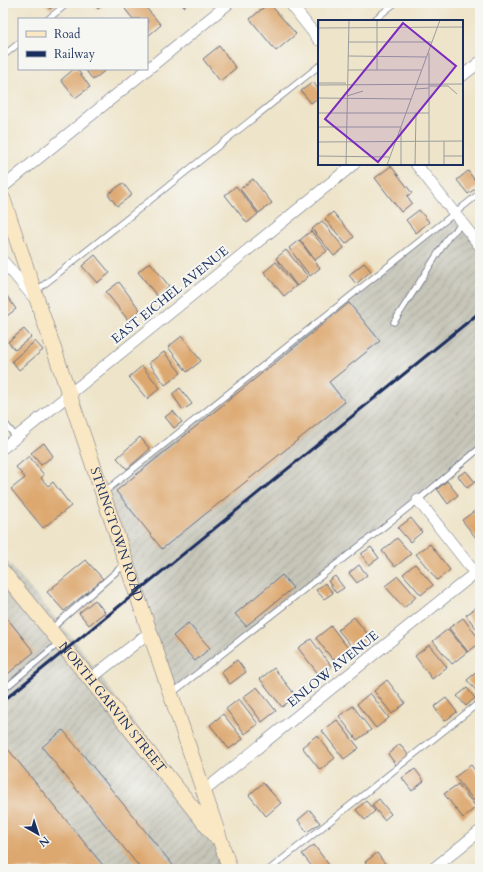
<svg xmlns="http://www.w3.org/2000/svg" width="483" height="872" viewBox="0 0 483 872" font-family="Cardo,serif">
<style>
.industrial{fill:url(#industrial-furrows)}
.building{fill:#dda870}
.lines{fill:none;stroke-linecap:round;stroke-linejoin:round}
.service-casing{stroke:#656e83;stroke-width:7}
.minor-casing{stroke:#656e83;stroke-width:12}
.secondary-casing{stroke:#656e83;stroke-width:16}
.service{stroke:#fff;stroke-width:5.5}
.minor{stroke:#fff;stroke-width:11}
.secondary{stroke:#fae7c3;stroke-width:15}
.rail{stroke:#1b2f5e;stroke-width:3}
.labels{text-anchor:middle;dominant-baseline:central;stroke-width:4;stroke-linejoin:round;paint-order:stroke}
.street-label{font-size:13px;fill:#1b2f5e;stroke:#f6f6f2}
.inset-road{fill:none;stroke:#9a9c9e;stroke-width:1}
.view{fill:#7b2cbf;fill-opacity:0.15;stroke:#7b2cbf;stroke-width:2}
.inset-edge{fill:none;stroke:#1b2f5e;stroke-width:2}
</style>
<defs>
<pattern id="industrial-furrows" width="10" height="10" patternUnits="userSpaceOnUse"><rect width="10" height="10" fill="#c6c5b8"/><path d="M-1 1l2-2M0 10L10 0M9 11l2-2" fill="none" stroke="#a0a099"/></pattern>
</defs>
<rect width="100%" height="100%" fill="#f6f6f2"/>
<filter id="ink" filterUnits="userSpaceOnUse"><feTurbulence type="fractalNoise" baseFrequency=".025" numOctaves="2"/><feDisplacementMap in="SourceGraphic" scale="8" xChannelSelector="R" yChannelSelector="G"/><feConvolveMatrix kernelMatrix="1 2 1 2 8 2 1 2 1" color-interpolation-filters="sRGB"/></filter>
<filter id="wash" filterUnits="userSpaceOnUse"><feTurbulence type="fractalNoise" baseFrequency=".012" numOctaves="4" result="noise"/><feDisplacementMap in="SourceGraphic" scale="16" xChannelSelector="R" yChannelSelector="G"/><feGaussianBlur stdDeviation="0.9" result="paint"/><feColorMatrix in="noise" values="0 0 0 0 0 0 0 0 0 0 0 0 0 0 0 0 0 1.4 0 .05"/><feComposite in="paint" operator="in"/></filter>
<g filter="url(#wash)">
<rect width="100%" height="100%" fill="#eee4c9"/>
<path class="industrial" d="M454 213 480 245V445L171 694 103 494Z
M3 557 76 642 222 845 230 869H3Z"/>
<g id="blocks">
<path class="building" d="M45 3H58L50 9Z
M93 3H105L98 9Z
M131 3H142L161 25 148 36 147 19H133L125 9Z
M180 3H189L184 7Z
M269 3 296 34 276 51 250 19Z
M219 46 236 68 220 81 203 59Z
M74 69H77L90 87 75 98 61 80Z
M85 69H107L93 80Z
M313 82 319 90V97L311 103 301 91Z
M391 166 412 193 407 196 412 203 401 212 375 178Z
M468 171 479 186 468 194 457 180Z
M253 179 272 203 259 213 240 189Z
M123 183 132 195 117 206 108 194Z
M236 186 258 214 247 223 225 195Z
M419 210 429 222 416 233 406 220Z
M333 212 354 237 346 244 325 219Z
M322 221 344 248 334 256 312 229Z
M311 231 327 251 315 260 300 240Z
M299 240 320 268 310 276 289 248Z
M286 250 308 277 297 286 276 258Z
M95 255 110 273 97 283 82 266Z
M150 262 169 286 157 296 138 272Z
M276 262 296 286 284 296 264 272Z
M364 263 371 271 356 284 349 275Z
M119 282 140 310 128 320 106 292Z
M7 296 16 309 3 319V300Z
M349 303 380 341 329 382 345 402 162 549 116 491Z
M24 329 31 337 15 350 8 342Z
M182 336 201 361 187 372 168 347Z
M35 341 43 350 19 370 12 361Z
M164 352 181 373 165 385 149 363Z
M142 366 160 388 147 399 129 377Z
M180 388 192 404 183 410 172 394Z
M173 411 182 422 174 428 165 417Z
M140 437 150 449 127 469 117 458Z
M44 443 53 456 41 465 31 453Z
M29 456 44 475 41 478 48 486 53 482 71 506 43 528 11 489 25 478 16 467Z
M466 471 475 482 467 488 458 476Z
M447 481 458 495 448 504 437 489Z
M476 510 480 515V543L462 520Z
M411 518 422 532 410 542 398 528Z
M397 538 411 554 395 567 382 551Z
M430 544 450 570 437 580 416 554Z
M371 547 379 558 369 565 361 554Z
M86 560 103 579 64 611 47 592Z
M415 564 433 585 421 595 403 574Z
M359 565 367 575 357 583 349 573Z
M282 575 293 588 246 626 235 614Z
M335 576 344 588 336 593 328 581Z
M398 576 416 597 404 608 385 586Z
M325 583 333 593 324 599 316 590Z
M95 600 105 612 89 625 79 613Z
M480 605V633L466 615Z
M3 613 34 652 3 678Z
M354 617 369 636 354 649 338 630Z
M463 618 480 640V643L468 652 449 628Z
M188 623 210 648 195 661 173 636Z
M331 626 351 652 343 659 340 655 333 660 316 638Z
M448 629 467 652 452 664 433 641Z
M311 639 332 667 320 676 298 648Z
M429 645 447 667 432 679 415 656Z
M237 660 246 672 230 684 221 672Z
M274 668 296 696 282 707 260 679Z
M478 671 480 673V692L478 693 467 680Z
M387 680 405 703 392 714 374 691Z
M257 687 276 711 262 722 243 697Z
M467 688 475 698 466 706 457 696Z
M370 693 389 718 376 728 357 704Z
M446 698 457 712 445 721 434 707Z
M239 699 258 724 245 734 226 709Z
M353 706 371 730 357 740 339 716Z
M223 714 243 739 229 749 210 725Z
M337 720 359 748 344 759 322 731Z
M63 730 176 869H141L42 747Z
M317 735 335 758 320 770 302 747Z
M3 743 106 869H3Z
M400 744 409 756 397 766 388 754Z
M471 765 480 777V806L479 807 455 777Z
M415 769 424 781 412 791 402 778Z
M263 783 281 803 266 816 249 795Z
M458 784 476 807 463 818 444 794Z
M379 799 391 814 384 820 372 805Z
M366 801 375 811 365 820 356 810Z
M310 810 320 823 307 832 298 820Z
M314 845 329 865 323 869H314L302 854Z
M377 853 389 869H371L365 862Z"/>
</g>
</g>
<g filter="url(#ink)">
<use href="#blocks" fill-opacity="0" stroke="#656e83" stroke-width="1"/>
<g class="lines">
<defs>
<path id="service" d="M48 19 68 3
M373 21 395 3
M3 56 19 43
M36 291 319 66
M394 322 449 236 462 224
M3 421 16 437
M103 493 480 193
M51 629 125 564
M3 690 60 642
M171 694 418 500 480 448
M270 869 480 702"/>
<path id="minor" d="M290 3 319 40
M462 76 480 62
M416 164 480 246
M3 187 229 3
M3 261 35 299
M3 448 354 164
M418 500 479 578
M90 679 150 632
M204 791 480 569
M433 869 480 831"/>
<g id="secondary">
<path id="s1" d="M3 199 230 869"/>
<path id="s2" d="M3 572 90 679 215 836"/>
</g>
</defs>
<use href="#service" class="service-casing"/>
<use href="#minor" class="minor-casing"/>
<use href="#secondary" class="secondary-casing"/>
<use href="#service" class="service"/>
<use href="#minor" class="minor"/>
<use href="#secondary" class="secondary"/>
<path class="rail" d="M3 701 480 312"/>
</g>
</g>
<g class="labels">
<g class="street-label">
<text transform="translate(170 295) rotate(-39)">EAST EICHEL AVENUE</text>
<text stroke="none"><textPath href="#s1" startOffset="354">STRINGTOWN ROAD</textPath></text>
<text transform="translate(333 669) rotate(-39)">ENLOW AVENUE</text>
<text stroke="none"><textPath href="#s2" startOffset="174">NORTH GARVIN STREET</textPath></text>
</g>
</g>
<g transform="translate(318 20)">
<rect width="145" height="145" fill="#eee4c9"/>
<path class="inset-road" d="M0 8 145 7M30 22H114M30 36 108 37M30 50H103M59 50V0M0 63H28M0 64 1 0M0 65 145 64M111 66H130L139 74M97 69 111 68M29 76 45 71M0 78 93 79M0 93H111M0 107H83M126 121V145M0 122 145 121M0 136 71 137M126 136H145M28 145 31 0M69 145 122 0M83 145V108M97 145 98 93M111 145V33"/>
<path class="view" d="M85 3 138 46 60 142 7 99Z"/>
<rect width="145" height="145" class="inset-edge"/>
</g>
<rect width="483" height="872" fill="none" stroke="#f6f6f2" stroke-width="16"/>
<rect x="18" y="18" width="130" height="52" fill="#f6f6f2" stroke="#9ea6b7"/>
<rect x="26" y="31" width="20" height="6" fill="#fae7c3" stroke="#9ea6b7"/>
<text x="54" y="38" font-size="12" fill="#1b2f5e">Road</text>
<rect x="26" y="51" width="20" height="6" fill="#1b2f5e" stroke="#9ea6b7"/>
<text x="54" y="58" font-size="12" fill="#1b2f5e">Railway</text>
<g transform="translate(38 834) rotate(141)" stroke="#f6f6f2" stroke-width="3" paint-order="stroke">
<path d="M0-3L7 15L0 10L-7 15Z" fill="#1b2f5e"/>
<text y="-6" font-size="11" font-weight="bold" text-anchor="middle" fill="#1b2f5e">N</text>
</g>
</svg>
